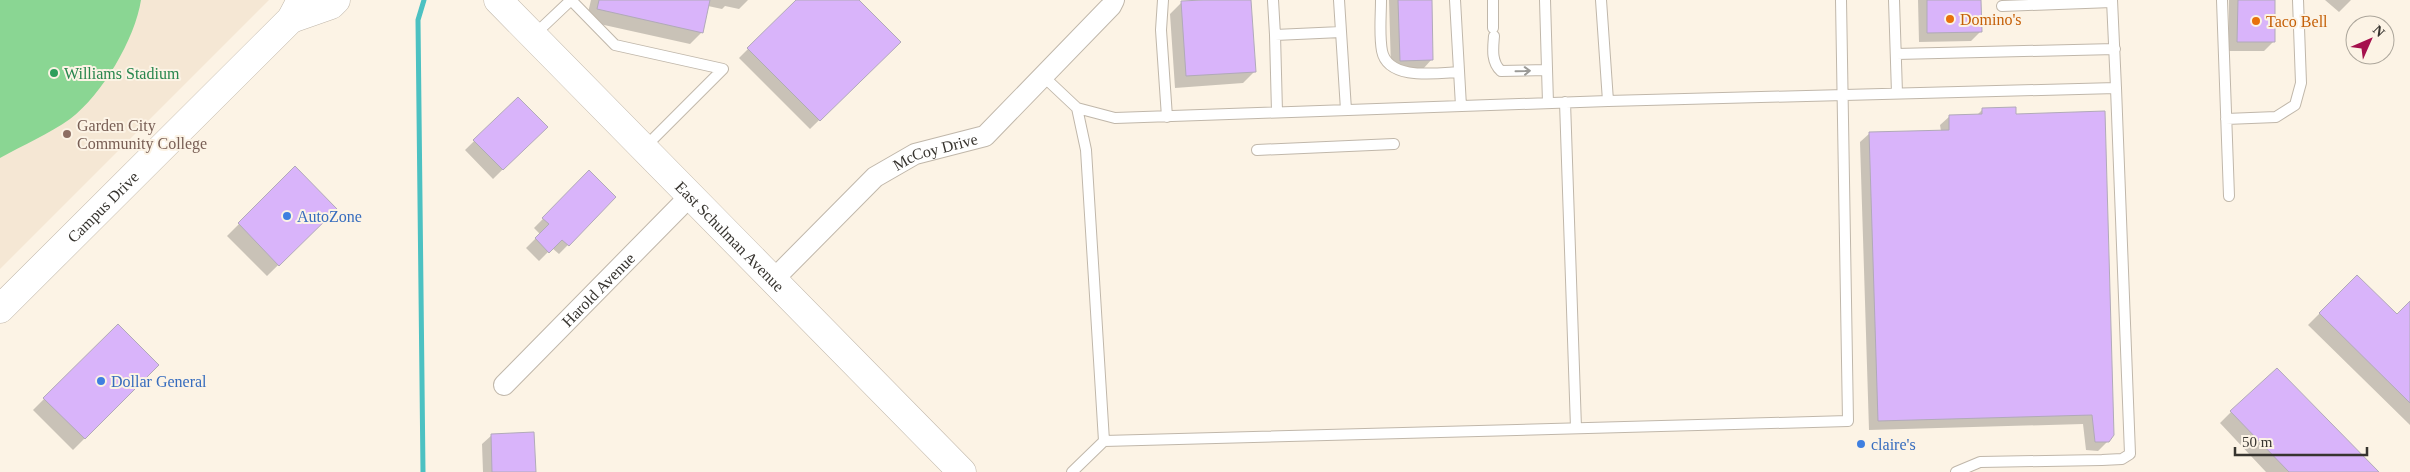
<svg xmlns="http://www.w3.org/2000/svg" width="2410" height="472" viewBox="0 0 2410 472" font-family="Georgia,serif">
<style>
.built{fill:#f5e7d4}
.green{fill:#8ad693}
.shadow{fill:#0003}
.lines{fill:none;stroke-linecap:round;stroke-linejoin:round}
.stream{stroke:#4cc1c2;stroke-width:5}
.building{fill:#d9b4fa;stroke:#b1aab8}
.lane-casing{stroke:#c0b7aa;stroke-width:12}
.street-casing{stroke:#c0b7aa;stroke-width:22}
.secondary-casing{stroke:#c0b7aa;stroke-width:29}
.lane{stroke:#fff;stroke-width:10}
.street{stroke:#fff;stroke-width:20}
.secondary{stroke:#fff;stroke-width:28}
.oneway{stroke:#9b9a97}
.food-dot{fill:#e8710a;stroke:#fcf3e5;stroke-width:2}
.leisure-dot{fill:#2e9e5b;stroke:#fcf3e5;stroke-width:2}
.education-dot{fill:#8d6e63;stroke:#fcf3e5;stroke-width:2}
.shop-dot{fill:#3f7fe0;stroke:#fcf3e5;stroke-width:2}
.labels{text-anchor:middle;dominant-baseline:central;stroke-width:4;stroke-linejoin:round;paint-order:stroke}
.food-label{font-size:16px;fill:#c56008;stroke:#fcf3e5;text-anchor:start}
.leisure-label{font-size:16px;fill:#27864d;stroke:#fcf3e5;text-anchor:start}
.education-label{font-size:16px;fill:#785e54;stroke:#fcf3e5;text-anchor:start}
.street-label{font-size:16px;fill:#37342f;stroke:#fcf3e5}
.shop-label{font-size:16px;fill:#366cbe;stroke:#fcf3e5;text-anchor:start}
</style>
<rect width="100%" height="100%" fill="#fcf3e5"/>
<path class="built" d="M0 0H269L0 269Z"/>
<path class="green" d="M0 0H141C135 39 102 95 70 119 49 134 23 145 0 158Z"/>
<path class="shadow" d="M591 0H748L739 9 725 6 722 9 708 6 702 32 690 44 586 21Z
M797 0H858L899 42 810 129 739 58Z
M1222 0H1250L1255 71 1243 83 1175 88 1170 14 1181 3Z
M1389 0H1430L1432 59 1423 69H1391Z
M1918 0H1980V32L1971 41 1919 42Z
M2229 0H2273V42L2264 51H2229Z
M2325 0H2351L2339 12Z
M518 98 546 127 493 179 465 150Z
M1983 109 2015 115 2108 441 2098 451 2086 450 2083 424 1869 430 1860 142 1870 133 1941 131 1940 125 1950 116 1977 115Z
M295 168 335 209 267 276 227 236Z
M589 172 615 197 559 254 552 248 539 261 526 248 540 234 534 228Z
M2357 276 2397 316 2410 303V425L2308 325Z
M118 325 158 365 73 450 33 410Z
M2231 412 2377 472H2266L2220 423Z
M492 435 535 472H483L482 444Z"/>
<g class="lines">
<path class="stream" d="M423 472 418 20 424 0"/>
</g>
<path class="building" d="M599 0H710L703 33 597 9Z
M796 0H859L901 42 820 121 747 48Z
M1203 0H1251L1256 72 1186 76 1181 1Z
M1398 0H1432L1433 60 1400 61Z
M1927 0H1981L1982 32 1927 33Z
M2238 0H2275V42H2237Z
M518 97 548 127 503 170 473 140Z
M2016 107V114L2105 111 2114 435 2109 442H2095L2092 415 1878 421 1869 132 1949 130V115L1982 114V108Z
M295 166 337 209 279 266 238 223Z
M589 170 616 197 569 246 562 240 549 253 535 238 549 224 542 218Z
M2357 275 2397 314 2410 301V403L2319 313Z
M118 324 159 365 85 439 43 398Z
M2277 368 2379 472H2289L2230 411Z
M534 432 536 472H492L491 434Z"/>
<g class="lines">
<defs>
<path id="lane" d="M1163 0 1161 30 1167 117
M1273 0 1275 35 1341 32
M1339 0 1346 110
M1381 0C1381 16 1379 35 1382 51 1388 81 1437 73 1459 72
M1455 0 1461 106
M1493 0V28
M1545 0 1548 103
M1601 0 1608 101
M1894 0 1897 93
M2112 0 2116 88
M2222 0 2229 196
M2002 6 2112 2
M534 35 571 0 615 45 723 69 644 148
M1275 35 1277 112
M1494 36C1493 48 1491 62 1501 71L1547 70
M1896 54 2115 49
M1043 76 1077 108 1086 150 1104 441
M1565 102 1576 428
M1077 108 1115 118 1608 101 2116 88 2130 454 2122 459 2102 460 1980 462 1956 472
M2226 119 2276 117 2295 105 2301 83 2298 0
M1257 150 1394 144
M1072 472 1104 441 1848 421 1841 0"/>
<g id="street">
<path id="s1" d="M773 280 875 177 915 154 985 136 1111 6 1114 0"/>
<path id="s2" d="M504 385 691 195"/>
</g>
<g id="secondary">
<path id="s3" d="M498 0 962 472"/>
<path d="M291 19 331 5 336 0"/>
<path id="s4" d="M0 309 291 19 301 0"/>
</g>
</defs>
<use href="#lane" class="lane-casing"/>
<use href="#street" class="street-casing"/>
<use href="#secondary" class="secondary-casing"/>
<use href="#lane" class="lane"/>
<use href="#street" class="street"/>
<use href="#secondary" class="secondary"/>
</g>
<defs><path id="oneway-shaft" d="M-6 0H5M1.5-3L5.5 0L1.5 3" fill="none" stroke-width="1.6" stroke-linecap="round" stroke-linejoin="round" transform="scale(1.25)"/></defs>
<use class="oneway" href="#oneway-shaft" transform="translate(1523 71) rotate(-2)"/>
<g class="food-dot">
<circle cx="1950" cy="19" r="5"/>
<circle cx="2256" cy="21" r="5"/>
</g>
<circle class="leisure-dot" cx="54" cy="73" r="5"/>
<circle class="education-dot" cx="67" cy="134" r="5"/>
<g class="shop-dot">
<circle cx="287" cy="216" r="5"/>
<circle cx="101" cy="381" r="5"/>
<circle cx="1861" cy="444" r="5"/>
</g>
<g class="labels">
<g class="food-label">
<text x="1960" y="19">Domino's</text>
<text x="2266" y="21">Taco Bell</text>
</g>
<g class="leisure-label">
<text x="64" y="73">Williams Stadium</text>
</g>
<g class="education-label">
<text x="77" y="125">Garden City<tspan x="77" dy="18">Community College</tspan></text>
</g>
<g class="street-label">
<text stroke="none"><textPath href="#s1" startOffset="211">McCoy Drive</textPath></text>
<text stroke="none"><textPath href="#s4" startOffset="145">Campus Drive</textPath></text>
<text stroke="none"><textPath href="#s3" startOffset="331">East Schulman Avenue</textPath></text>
<text stroke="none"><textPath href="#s2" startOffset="134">Harold Avenue</textPath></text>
</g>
<g class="shop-label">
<text x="297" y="216">AutoZone</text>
<text x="111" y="381">Dollar General</text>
<text x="1871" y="444">claire's</text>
</g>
</g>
<g transform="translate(2370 40) rotate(45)"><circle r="24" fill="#fcf3e5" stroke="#ada79c"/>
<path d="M0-4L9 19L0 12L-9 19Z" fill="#a5104d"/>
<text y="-8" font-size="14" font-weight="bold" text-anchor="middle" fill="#37342f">N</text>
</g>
<path d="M2235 447v8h132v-8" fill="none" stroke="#37342f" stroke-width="2.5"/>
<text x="2242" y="447" font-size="15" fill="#37342f" stroke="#fcf3e5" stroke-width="4" paint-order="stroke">50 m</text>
</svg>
